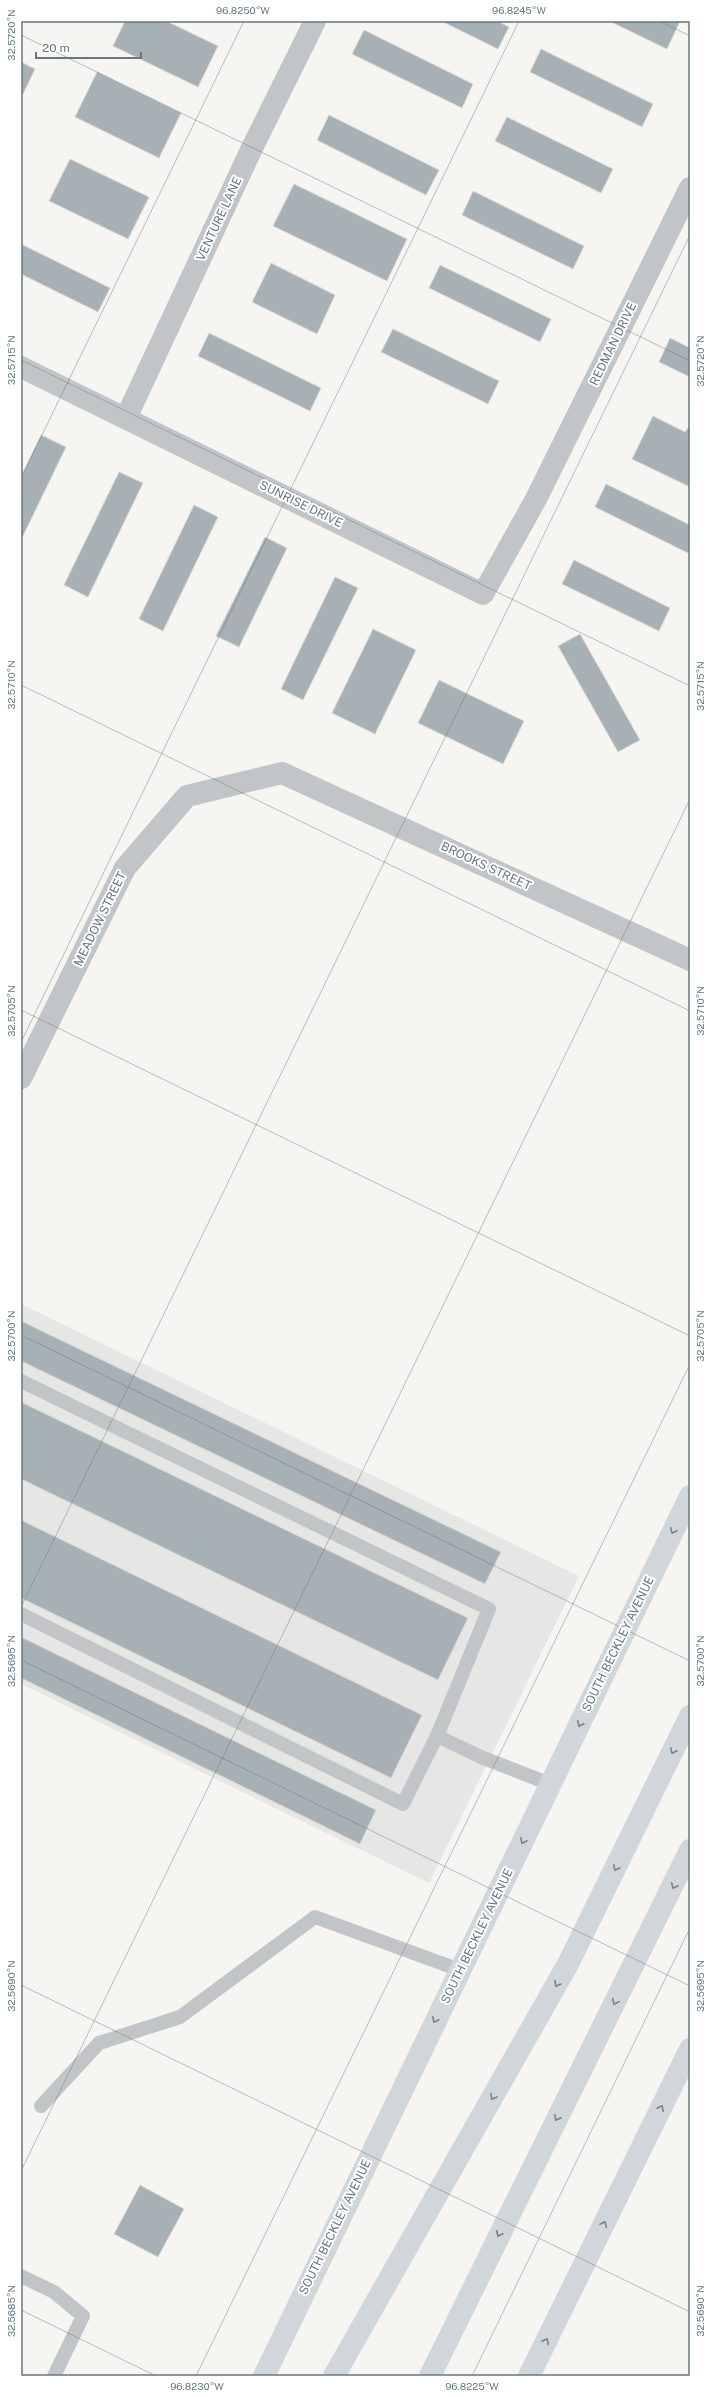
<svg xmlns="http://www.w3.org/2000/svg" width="711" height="2397" viewBox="0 0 711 2397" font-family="'Public Sans',sans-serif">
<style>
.built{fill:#e6e7e5}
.building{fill:#a7b0b5;stroke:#d7d7d4}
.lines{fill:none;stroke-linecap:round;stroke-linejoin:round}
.lane{stroke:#c1c5c8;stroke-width:14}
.street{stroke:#c1c5c8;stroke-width:22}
.secondary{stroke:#d1d6da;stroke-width:22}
.highway{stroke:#d1d6da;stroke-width:22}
.oneway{stroke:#748590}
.ticks{fill:none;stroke:#647783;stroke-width:1;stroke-opacity:0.45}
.labels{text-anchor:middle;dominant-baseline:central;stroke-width:4;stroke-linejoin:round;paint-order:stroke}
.street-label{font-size:12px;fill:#647783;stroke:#fff}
.neatline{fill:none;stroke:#647783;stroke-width:1.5}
.ticks-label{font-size:10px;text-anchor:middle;fill:#647783}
</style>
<rect width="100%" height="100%" fill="#f6f5f2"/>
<path class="built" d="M21 1304 579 1576 429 1883 21 1684Z"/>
<path class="building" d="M125 21H166L218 46 198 87 113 46Z
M441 21H497L509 27 498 49Z
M609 21H680L667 49Z
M364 30 473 84 462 108 352 54Z
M541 49 653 104 642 127 530 72Z
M21 62 35 69 23 94 21 93Z
M97 72 181 113 159 158 75 117Z
M329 115 439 170 426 195 317 140Z
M507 117 613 169 601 193 495 141Z
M70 159 149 197 128 239 49 201Z
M294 184 407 239 387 281 273 226Z
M473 191 584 246 573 269 462 215Z
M21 244 110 288 98 312 21 274Z
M271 263 335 295 317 334 252 302Z
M440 265 551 319 540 342 429 288Z
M393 329 499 381 488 404 381 352Z
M209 333 321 388 310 411 198 356Z
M670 338 690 348V377L659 362Z
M653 416 685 432 690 425V487L632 459Z
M41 435 66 447 21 540V477Z
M119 472 143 483 88 597 64 585Z
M606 484 690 525V554L595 507Z
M194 505 218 517 163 631 139 619Z
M265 537 287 548 239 647 216 636Z
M574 560 670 608 659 631 562 584Z
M335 577 358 588 303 700 281 689Z
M373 629 416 650 375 734 332 713Z
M580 634 640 740 618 752 558 646Z
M439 680 524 721 503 764 418 723Z
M21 1321 501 1552 485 1584 21 1361Z
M21 1402 468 1618 438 1680 21 1479Z
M21 1520 422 1715 391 1778 21 1598Z
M21 1637 376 1810 360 1844 21 1678Z
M140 2185 184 2209 158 2257 114 2234Z"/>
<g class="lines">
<path class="lane" d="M21 1381 489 1609 437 1736 403 1804 21 1614
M437 1736 481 1757 550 1784
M41 2106 99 2043 180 2017 315 1917 460 1970
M21 2276 54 2292 83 2316 54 2376"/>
<path class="street" d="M21 367 483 594 536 499 690 188
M126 418 252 148 315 21
M21 1078 125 868 187 796 282 773 690 960"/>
<path class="secondary" d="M264 2376 690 1496"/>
<path class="highway" d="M334 2376 568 1964 690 1716
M430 2376 690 1850
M529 2376 690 2049"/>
</g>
<defs><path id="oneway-chevron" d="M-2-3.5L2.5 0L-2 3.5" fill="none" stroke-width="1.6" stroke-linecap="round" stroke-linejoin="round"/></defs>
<g class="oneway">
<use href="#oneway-chevron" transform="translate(673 1531) rotate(116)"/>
<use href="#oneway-chevron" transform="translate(580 1724) rotate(116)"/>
<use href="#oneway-chevron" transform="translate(673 1751) rotate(116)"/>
<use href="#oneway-chevron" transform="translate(523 1841) rotate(116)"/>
<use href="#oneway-chevron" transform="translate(616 1868) rotate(116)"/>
<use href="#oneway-chevron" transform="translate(674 1886) rotate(115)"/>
<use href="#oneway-chevron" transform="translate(557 1984) rotate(120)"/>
<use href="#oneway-chevron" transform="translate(615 2002) rotate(117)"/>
<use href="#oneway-chevron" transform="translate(435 2020) rotate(116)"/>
<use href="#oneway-chevron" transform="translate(493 2097) rotate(120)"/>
<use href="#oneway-chevron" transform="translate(661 2108) rotate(-64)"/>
<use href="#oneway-chevron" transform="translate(557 2118) rotate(116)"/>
<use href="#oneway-chevron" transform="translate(604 2224) rotate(-64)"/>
<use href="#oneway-chevron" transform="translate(499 2234) rotate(116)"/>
<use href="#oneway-chevron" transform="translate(546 2341) rotate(-64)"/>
</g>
<path class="ticks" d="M659 21 690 36M21 35 690 361M21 360 690 686M21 478 244 21M21 685 690 1011M21 1010 690 1336M21 1042 519 21M21 1335 690 1661M21 1607 690 235M21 1660 690 1986M21 1985 690 2312M21 2171 690 799M21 2310 156 2376M196 2376 690 1364M472 2376 690 1928"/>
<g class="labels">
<g class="street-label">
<text transform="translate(219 219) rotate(-65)">VENTURE LANE</text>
<text transform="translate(613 344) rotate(-64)">REDMAN DRIVE</text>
<text transform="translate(301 504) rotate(26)">SUNRISE DRIVE</text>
<text transform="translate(486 866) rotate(25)">BROOKS STREET</text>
<text transform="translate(100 919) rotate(-64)">MEADOW STREET</text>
<text transform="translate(618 1644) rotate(-64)">SOUTH BECKLEY AVENUE</text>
<text transform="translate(477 1936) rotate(-64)">SOUTH BECKLEY AVENUE</text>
<text transform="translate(335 2227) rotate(-64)">SOUTH BECKLEY AVENUE</text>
</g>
</g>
<rect width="711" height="2397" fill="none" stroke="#ffffff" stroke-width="44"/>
<path d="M36 52v6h105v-6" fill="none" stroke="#647783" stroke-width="2"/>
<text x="42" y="52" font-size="12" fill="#647783" stroke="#ffffff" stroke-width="3" paint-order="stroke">20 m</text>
<rect x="22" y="22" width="667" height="2353" class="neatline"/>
<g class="ticks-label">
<text x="243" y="14">96.8250°W</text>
<text x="519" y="14">96.8245°W</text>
<text transform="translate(11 35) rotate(-90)" y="4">32.5720°N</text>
<text transform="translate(11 360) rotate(-90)" y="4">32.5715°N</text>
<text transform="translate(700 361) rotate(-90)" y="4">32.5720°N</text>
<text transform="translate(11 685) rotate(-90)" y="4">32.5710°N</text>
<text transform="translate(700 686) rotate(-90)" y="4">32.5715°N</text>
<text transform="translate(11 1011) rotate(-90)" y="4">32.5705°N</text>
<text transform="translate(700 1011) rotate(-90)" y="4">32.5710°N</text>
<text transform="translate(11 1336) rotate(-90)" y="4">32.5700°N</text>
<text transform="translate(700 1336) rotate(-90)" y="4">32.5705°N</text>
<text transform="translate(11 1661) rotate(-90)" y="4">32.5695°N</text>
<text transform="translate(700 1661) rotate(-90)" y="4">32.5700°N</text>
<text transform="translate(11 1986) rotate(-90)" y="4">32.5690°N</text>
<text transform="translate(700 1986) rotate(-90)" y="4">32.5695°N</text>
<text transform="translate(11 2311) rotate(-90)" y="4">32.5685°N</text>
<text transform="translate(700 2311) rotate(-90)" y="4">32.5690°N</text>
<text x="197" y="2390">96.8230°W</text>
<text x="472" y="2390">96.8225°W</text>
</g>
</svg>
